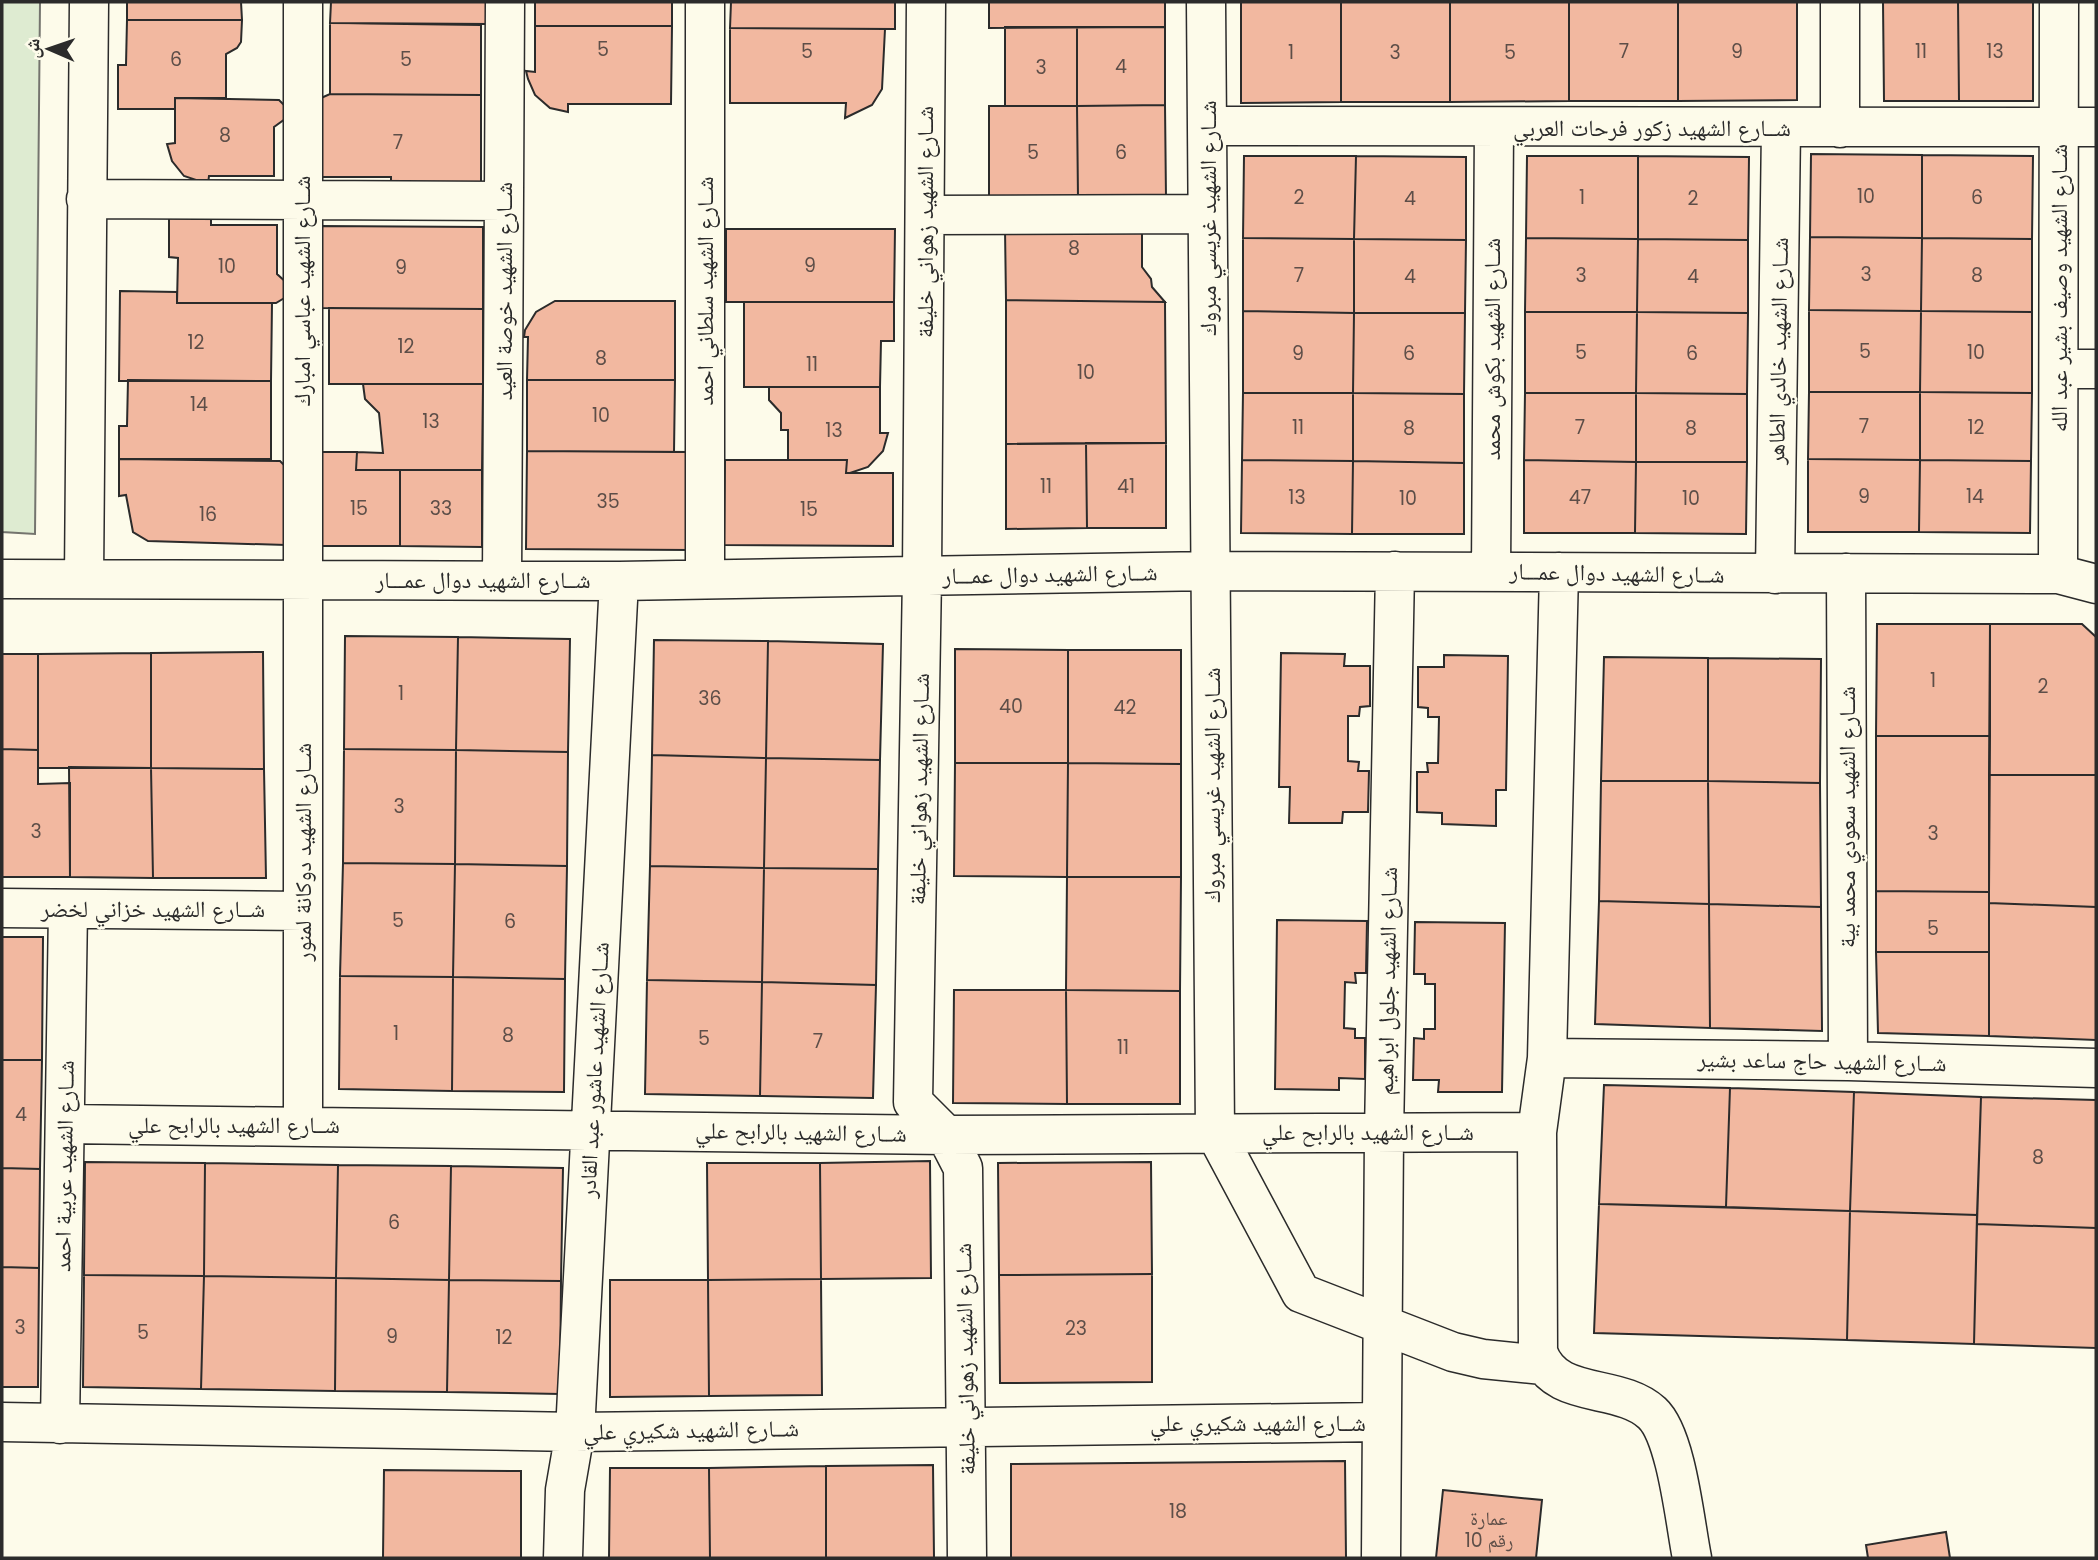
<svg xmlns="http://www.w3.org/2000/svg" width="2098" height="1560" viewBox="0 0 2098 1560" font-family="Poppins,'Noto Naskh Arabic',sans-serif">
<style>
.green{fill:#deebd1;stroke:#74746e;stroke-width:2}
.building{fill:#f2b8a0;stroke:#2b2b2b;stroke-width:2}
.lines{fill:none;stroke-linecap:round;stroke-linejoin:round}
.minor-casing{stroke:#2b2b2b;stroke-width:41}
.minor{stroke:#fdfbea;stroke-width:38}
.labels{text-anchor:middle;dominant-baseline:central;stroke-width:5;stroke-linejoin:round;paint-order:stroke}
.number-label{font-size:19px;fill:#5d4e48}
.street-label{font-size:23px;fill:#2b2b2b;stroke:#fdfbea}
</style>
<rect width="100%" height="100%" fill="#fdfbea"/>
<path class="green" d="M2 2H40L35 534 2 532Z"/>
<path class="building" d="M127 2H241L242 20H127Z
M331 2H490V24L330 23Z
M535 2H672V26H535Z
M731 2H895V29L730 28Z
M989 2H1165V27L989 28Z
M1241 2H1341V102L1241 103Z
M1341 2H1450V102H1341Z
M1450 2H1569V101L1450 102Z
M1569 2H1678V101H1569Z
M1678 2H1797V100L1678 101Z
M1883 2H1958L1959 101H1884Z
M1958 2H2033V101H1959Z
M127 20H242L241 42 237 48 226 54V98H175V109H118V65H126Z
M330 23 481 25V95L330 94Z
M535 26H672L671 104H568V112L550 108 535 95 528 79 526 71 535 72Z
M1005 27H1077V106H1005Z
M1077 27H1165V105L1077 106Z
M730 28 885 29 882 89 872 105 845 118 846 103H730Z
M330 94 481 95V189H391V177H315L321 98Z
M175 98 279 100 284 105 285 119 274 127V176H209L208 184 184 176 172 161 167 144 175 143Z
M1165 105 1166 198H1078L1077 106Z
M989 106H1077L1078 198 989 199Z
M1811 154 1922 155V238L1810 237Z
M1922 155 2033 156 2032 239 1922 238Z
M1244 156H1356L1354 239 1243 238Z
M1356 156 1466 157V240L1354 239Z
M1527 156H1638V239L1526 238Z
M1638 156 1749 157 1748 240 1638 239Z
M169 217H211V225H277V274L288 284 286 297 276 303H177L178 258 169 257Z
M319 226 483 227V309L319 308Z
M1142 228V267L1151 279 1152 287 1165 302 1006 300 1005 229Z
M726 229H895L894 302H726Z
M1810 237 1922 238 1921 311 1809 310Z
M1243 238 1354 239V313L1243 311Z
M1526 238 1638 239 1637 312H1525Z
M1922 238 2032 239V312L1921 311Z
M1354 239 1466 240 1465 313H1354Z
M1638 239 1748 240V313L1637 312Z
M120 291 177 292V303H272L271 381H119Z
M1006 300 1165 302 1166 443 1006 444Z
M555 301H675V380H527L528 337H524L525 330 536 312Z
M744 302H894V341H881L880 387H744Z
M329 308 483 309V384H329Z
M1809 310 1921 311 1920 392H1809Z
M1243 311 1354 313 1353 393H1243Z
M1921 311 2032 312V393L1920 392Z
M1525 312H1637L1636 393H1525Z
M1637 312 1748 313 1747 394 1636 393Z
M1354 313H1465L1464 394 1353 393Z
M128 380 271 381V459H119V426H127Z
M527 380H675L674 452 527 451Z
M363 384H483L482 470H356L357 452 383 453 379 413 365 399Z
M769 387H880V433H888L883 451 868 467 850 473H846L847 460H788V430H781V413L769 400Z
M1809 392H1920V460L1808 459Z
M1920 392 2032 393 2031 461 1920 460Z
M1243 393H1353V461L1242 460Z
M1353 393 1464 394V463L1353 461Z
M1525 393H1636V462L1524 460Z
M1636 393 1747 394V462H1636Z
M1086 443H1166V528H1087Z
M1086 443 1087 528 1006 529V444Z
M527 451 691 452 690 550 526 549Z
M318 452H357L356 470H400V546H318Z
M119 459 280 461 287 468 286 545 148 541 133 532 126 495 119 496Z
M1808 459 1920 460 1919 532H1808Z
M725 460H847L846 473H893V546L724 545Z
M1242 460 1353 461 1352 534 1241 533Z
M1524 460 1636 462 1635 533H1524Z
M1920 460 2031 461 2030 533 1919 532Z
M1353 461 1464 463V534H1352Z
M1636 462H1747L1746 534 1635 533Z
M400 470H482V547L400 546Z
M1877 624H1990V736H1876Z
M1990 624H2082L2096 637V775H1989Z
M345 636 458 637 456 750 344 749Z
M458 637 570 639 568 752 456 750Z
M654 640 768 641 766 758 652 755Z
M768 641 883 644 880 760 766 758Z
M955 649 1068 650V763H955Z
M1068 650H1181V764L1068 763Z
M263 652 264 769 151 768V653Z
M151 653V768H38V654Z
M1281 653 1345 654 1344 666H1370V706L1360 707 1359 716H1348V761L1359 762 1358 771H1369L1368 812H1343L1342 823H1289L1290 787H1279Z
M2 654H38V750L2 749Z
M1444 655 1508 656 1506 790H1496V826L1442 824V813L1417 812V772H1428L1427 763H1438L1439 717H1428V708L1418 707V667H1444Z
M1604 657 1708 658V781H1601Z
M1708 658 1821 659 1820 783 1708 781Z
M1876 736H1990L1989 892 1876 891Z
M2 749 38 750V784L70 783V877H2Z
M344 749 456 750 455 864 343 863Z
M456 750 568 752 567 866 455 864Z
M652 755 766 758 764 868 650 866Z
M766 758 880 760 878 869 764 868Z
M955 763H1068L1067 877 954 876Z
M1068 763 1181 764V877H1067Z
M69 767 151 768 153 878 70 877Z
M151 768 264 769 266 878H153Z
M1989 775H2096V907L1989 903Z
M1601 781H1708L1709 904 1599 901Z
M1708 781 1820 783 1821 907 1709 904Z
M343 863 455 864 453 977 340 976Z
M455 864 567 866 565 979 453 977Z
M650 866 764 868 762 982 647 980Z
M764 868 878 869 876 985 762 982Z
M1067 877H1181L1180 991 1066 990Z
M1876 891 1989 892V952H1876Z
M1599 901 1709 904 1710 1028 1595 1024Z
M1989 903 2096 907V1040L1989 1036Z
M1709 904 1821 907 1822 1031 1710 1028Z
M1277 920 1367 921 1366 973H1355L1356 983 1345 982 1344 1028 1355 1029V1038H1365V1079L1339 1078V1090L1275 1089Z
M1415 922 1505 923 1502 1092H1438L1439 1080H1413L1414 1038 1424 1039V1029H1435V984H1425V974H1414Z
M2 937H43L42 1060H2Z
M1876 952H1989V1036L1878 1033Z
M340 976 453 977 452 1091 339 1089Z
M453 977 565 979 564 1092 452 1091Z
M647 980 762 982 760 1096 645 1094Z
M762 982 876 985 873 1098 760 1096Z
M954 990H1066L1067 1104 953 1103Z
M1066 990 1180 991V1104H1067Z
M2 1060H42L40 1169 2 1168Z
M1604 1085 1730 1088 1726 1207 1599 1204Z
M1730 1088 1854 1092 1850 1211 1726 1207Z
M1854 1092 1981 1097 1977 1215 1850 1211Z
M1981 1097 2096 1100V1228L1977 1224Z
M930 1161 931 1278 821 1279 820 1163Z
M85 1162 205 1163 204 1276 84 1275Z
M1151 1162 1152 1274 999 1275 998 1163Z
M205 1163 338 1165 336 1278 204 1276Z
M707 1163H820L821 1279 708 1280Z
M338 1165 451 1166 449 1280 336 1278Z
M451 1166 563 1168 561 1281 449 1280Z
M2 1168 40 1169 39 1268 2 1267Z
M1599 1204 1850 1211 1847 1340 1594 1333Z
M1850 1211 1977 1215 1974 1344 1847 1340Z
M1977 1224 2096 1228V1348L1974 1344Z
M2 1267 39 1268 38 1387H2Z
M1152 1274V1382L1000 1383 999 1275Z
M84 1275 204 1276 201 1389 83 1387Z
M204 1276 336 1278 335 1391 201 1389Z
M336 1278 449 1280 447 1392 335 1391Z
M821 1279 822 1395 709 1396 708 1280Z
M449 1280 561 1281 560 1394 447 1392Z
M610 1280H708L709 1396 610 1397Z
M1345 1461 1346 1558H1011V1464Z
M933 1465 934 1558H826V1466Z
M826 1466V1558H710L709 1468Z
M610 1468H709L710 1558H609Z
M384 1470 521 1471V1558H383Z
M1443 1490 1542 1500 1536 1558H1436Z
M1946 1532 1950 1558H1868L1866 1545Z"/>
<g class="lines">
<defs>
<path id="minor" d="M303 2V1125
M926 2 922 576 913 1102 946 1135 963 1168 967 1558
M1206 2 1215 1132 1301 1293 1453 1352 1483 1359 1543 1365
M1208 126 2096 127
M1840 128V2
M86 199 504 201
M925 215 1207 214
M2059 369H2096
M1491 571 1494 127
M1559 572 1547 1058 1537 1132 1538 1352C1555 1401 1618 1382 1652 1413 1677 1436 1685 1524 1692 1558
M1846 573 1848 1061
M1775 574 1781 128
M2058 574 2059 2
M2 579 619 581 1211 571 2058 574 2096 584
M84 579 89 2
M705 579V2
M502 580 505 2
M2 908 303 911
M1547 1058 1848 1061 2096 1068
M65 1124 946 1135 1537 1132
M2 1422 575 1432 1381 1422
M60 1424 68 909
M563 1558 565 1490 575 1432 619 581
M1381 1558 1384 1133 1395 571"/>
</defs>
<use href="#minor" class="minor-casing"/>
<use href="#minor" class="minor"/>
</g>
<g class="labels">
<g class="number-label">
<text x="603" y="49">5</text>
<text x="807" y="51">5</text>
<text x="1624" y="51">7</text>
<text x="1737" y="51">9</text>
<text x="1921" y="51">11</text>
<text x="1995" y="51">13</text>
<text x="1291" y="52">1</text>
<text x="1395" y="52">3</text>
<text x="1510" y="52">5</text>
<text x="176" y="59">6</text>
<text x="406" y="59">5</text>
<text x="1121" y="66">4</text>
<text x="1041" y="67">3</text>
<text x="225" y="135">8</text>
<text x="398" y="142">7</text>
<text x="1033" y="152">5</text>
<text x="1121" y="152">6</text>
<text x="1866" y="196">10</text>
<text x="1299" y="197">2</text>
<text x="1582" y="197">1</text>
<text x="1977" y="197">6</text>
<text x="1410" y="198">4</text>
<text x="1693" y="198">2</text>
<text x="1074" y="248">8</text>
<text x="810" y="265">9</text>
<text x="227" y="266">10</text>
<text x="401" y="267">9</text>
<text x="1866" y="274">3</text>
<text x="1299" y="275">7</text>
<text x="1581" y="275">3</text>
<text x="1977" y="275">8</text>
<text x="1410" y="276">4</text>
<text x="1693" y="276">4</text>
<text x="196" y="342">12</text>
<text x="406" y="346">12</text>
<text x="1865" y="351">5</text>
<text x="1581" y="352">5</text>
<text x="1976" y="352">10</text>
<text x="1298" y="353">9</text>
<text x="1409" y="353">6</text>
<text x="1692" y="353">6</text>
<text x="601" y="358">8</text>
<text x="812" y="364">11</text>
<text x="1086" y="372">10</text>
<text x="199" y="404">14</text>
<text x="601" y="415">10</text>
<text x="431" y="421">13</text>
<text x="1864" y="426">7</text>
<text x="1298" y="427">11</text>
<text x="1580" y="427">7</text>
<text x="1976" y="427">12</text>
<text x="1409" y="428">8</text>
<text x="1691" y="428">8</text>
<text x="834" y="430">13</text>
<text x="1046" y="486">11</text>
<text x="1126" y="486">41</text>
<text x="1864" y="496">9</text>
<text x="1975" y="496">14</text>
<text x="1297" y="497">13</text>
<text x="1580" y="497">47</text>
<text x="1408" y="498">10</text>
<text x="1691" y="498">10</text>
<text x="608" y="501">35</text>
<text x="359" y="508">15</text>
<text x="441" y="508">33</text>
<text x="809" y="509">15</text>
<text x="208" y="514">16</text>
<text x="1933" y="680">1</text>
<text x="2043" y="686">2</text>
<text x="401" y="693">1</text>
<text x="710" y="698">36</text>
<text x="1011" y="706">40</text>
<text x="1125" y="707">42</text>
<text x="399" y="806">3</text>
<text x="36" y="831">3</text>
<text x="1933" y="833">3</text>
<text x="398" y="920">5</text>
<text x="510" y="921">6</text>
<text x="1933" y="928">5</text>
<text x="396" y="1033">1</text>
<text x="508" y="1035">8</text>
<text x="704" y="1038">5</text>
<text x="818" y="1041">7</text>
<text x="1123" y="1047">11</text>
<text x="21" y="1114">4</text>
<text x="2038" y="1157">8</text>
<text x="394" y="1222">6</text>
<text x="20" y="1327">3</text>
<text x="1076" y="1328">23</text>
<text x="143" y="1332">5</text>
<text x="392" y="1336">9</text>
<text x="504" y="1337">12</text>
<text x="1178" y="1511">18</text>
<text x="1489" y="1518">عمارة<tspan x="1489" dy="22">رقم 10</tspan></text>
</g>
<g class="street-label">
<text x="1652" y="128">شــارع الشهيد زكور فرحات العربي</text>
<text transform="translate(1208 218) rotate(-90)">شــارع الشهيد غريسي مبروك</text>
<text transform="translate(925 222) rotate(-90)">شــارع الشهيد زهواني خليفة</text>
<text transform="translate(2059 288) rotate(-90)">شــارع الشهيد وصيف بشير عبد الله</text>
<text transform="translate(302 291) rotate(-90)">شــارع الشهيد عباسي امبارك</text>
<text transform="translate(504 291) rotate(-90)">شــارع الشهيد خوصة العيد</text>
<text transform="translate(705 291) rotate(-90)">شــارع الشهيد سلطاني احمد</text>
<text transform="translate(1492 349) rotate(-90)">شــارع الشهيد بكوش محمد</text>
<text transform="translate(1778 351) rotate(-89)">شــارع الشهيد خالدي الطاهر</text>
<text transform="translate(1617 573) rotate(1)">شــارع الشهيد دوال عمـــار</text>
<text transform="translate(1050 574) rotate(-1)">شــارع الشهيد دوال عمـــار</text>
<text x="483" y="580">شــارع الشهيد دوال عمـــار</text>
<text transform="translate(1212 785) rotate(-90)">شــارع الشهيد غريسي مبروك</text>
<text transform="translate(919 789) rotate(-89)">شــارع الشهيد زهواني خليفة</text>
<text transform="translate(1847 817) rotate(-90)">شــارع الشهيد سعودي محمد بية</text>
<text transform="translate(303 852) rotate(-90)">شــارع الشهيد دوكانة لمنور</text>
<text x="153" y="909">شــارع الشهيد خزاني لخضر</text>
<text transform="translate(1387 981) rotate(-89)">شــارع الشهيد جلول ابراهيم</text>
<text transform="translate(1822 1061) rotate(1)">شــارع الشهيد حاج ساعد بشير</text>
<text transform="translate(594 1070) rotate(-87)">شــارع الشهيد عاشور عبد القادر</text>
<text x="234" y="1125">شــارع الشهيد بالرابح علي</text>
<text transform="translate(801 1132) rotate(1)">شــارع الشهيد بالرابح علي</text>
<text x="1368" y="1132">شــارع الشهيد بالرابح علي</text>
<text transform="translate(64 1166) rotate(-89)">شــارع الشهيد عربية احمد</text>
<text transform="translate(965 1359) rotate(-91)">شــارع الشهيد زهواني خليفة</text>
<text x="1258" y="1423">شــارع الشهيد شكيري علي</text>
<text transform="translate(691 1430) rotate(-1)">شــارع الشهيد شكيري علي</text>
</g>
</g>
<rect width="2098" height="1560" fill="none" stroke="#2b2b2b" stroke-width="7"/>
<g transform="translate(49 49) rotate(272)" stroke="#fdfbea" stroke-width="5" paint-order="stroke">
<path d="M0-5L12 26L0 18L-12 26Z" fill="#2b2b2b"/>
<text y="-10" font-size="19" font-weight="bold" text-anchor="middle" fill="#2b2b2b">ش</text>
</g>
</svg>
